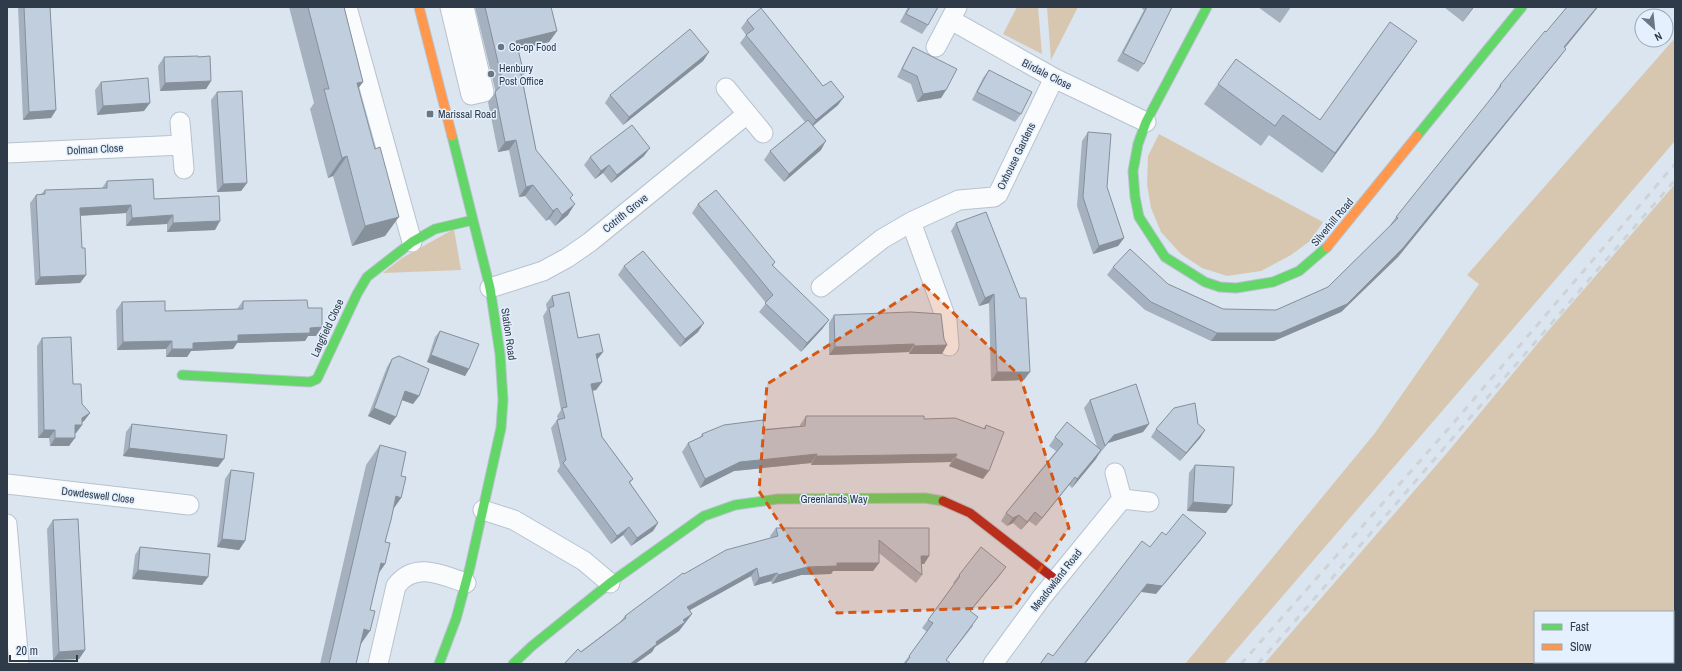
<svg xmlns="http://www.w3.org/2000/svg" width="1682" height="671" viewBox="0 0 1682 671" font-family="'Archivo Narrow',sans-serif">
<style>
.green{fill:#d8c7b0;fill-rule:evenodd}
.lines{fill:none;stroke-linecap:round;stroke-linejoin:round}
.street-casing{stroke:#b8c2ce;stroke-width:21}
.fast-casing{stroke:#b8c2ce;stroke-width:11}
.slow-casing{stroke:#b8c2ce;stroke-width:11}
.jam-casing{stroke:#b8c2ce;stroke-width:11}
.street{stroke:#f9fbfd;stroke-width:19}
.fast{stroke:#63d668;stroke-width:9}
.slow{stroke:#ff974d;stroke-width:9}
.jam{stroke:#b3261e;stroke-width:9}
.rail{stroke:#cfd2d6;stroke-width:3;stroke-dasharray:7 7;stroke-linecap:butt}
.wall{fill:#a5b1bf}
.shaded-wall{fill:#86909b}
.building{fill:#c0cede;stroke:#86909b}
.marked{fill:#d65612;fill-opacity:0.2;stroke:#d65612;stroke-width:3;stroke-dasharray:8 5;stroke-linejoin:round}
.poi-dot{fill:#6c7683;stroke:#e4f0fe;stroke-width:1.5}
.labels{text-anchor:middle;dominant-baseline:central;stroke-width:3;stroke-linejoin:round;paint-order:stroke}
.poi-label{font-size:11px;fill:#303b49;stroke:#e4f0fe;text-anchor:start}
.street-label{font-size:11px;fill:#303b49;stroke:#e4f0fe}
</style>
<rect width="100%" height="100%" fill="#dae5f0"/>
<path class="green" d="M1017 7H1038L1042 54 1003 34Z
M1047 7H1078L1051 60Z
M1675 38V141L1224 664H1185L1375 433 1479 284 1467 275Z
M1159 134 1323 222 1310 241 1291 255 1261 271 1227 276 1202 268 1181 254 1161 232 1151 208 1147 184 1148 156Z
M1675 184V664H1264L1447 453 1548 331ZM1535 612H1673V662H1535Z
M454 229 461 270 383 273 402 258Z"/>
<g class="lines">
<defs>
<path id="street" d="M347 7 412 242
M450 7 471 95 484 92 464 7
M951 20 1054 78 1146 122
M936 47 957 7
M726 88 763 133
M180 122 184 169
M7 153 182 145
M911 222 947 321 949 346
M821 287 882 239 911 222 959 200 994 197 998 194 1054 78
M490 288 543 271 567 258 590 242 747 114
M1115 473 1122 499 1149 502
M7 484 189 505
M483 510 514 520 584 561 610 583
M7 524 19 664
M378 664 396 586C415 561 442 575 466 583
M993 664 1042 597 1122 499"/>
<path id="fast" d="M1207 7 1146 122 1138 144 1133 171 1135 197 1139 217 1165 257 1205 282 1220 287 1236 288 1273 282 1299 271 1327 247
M1417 136 1522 7
M182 375 310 382 317 379 357 294 367 277 412 242 435 229 473 220
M439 664 456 619 470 567 501 428 503 400 500 354 490 288 452 136
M513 664 532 646 610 583 704 516 735 505 778 499 925 498 943 501"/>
<path id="slow" d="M419 7 452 136
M1327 247 1417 136"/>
<path id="jam" d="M943 501 970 513 1056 580"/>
</defs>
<use href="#street" class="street-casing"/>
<use href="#fast" class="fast-casing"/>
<use href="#slow" class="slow-casing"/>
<use href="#jam" class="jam-casing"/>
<use href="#street" class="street"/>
<use href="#fast" class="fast"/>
<use href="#slow" class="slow"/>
<use href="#jam" class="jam"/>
<path class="rail" d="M1241 664 1456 420 1675 164
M1258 664 1675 180"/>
</g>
<path class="wall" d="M18 7H50L56 110 51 118 23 120Z
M289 7H344L363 82 358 88 385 236 352 246 333 176 328 178 310 109 314 103Z
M475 7H551L557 31 549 42 518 50 522 77 536 150 571 198 568 215 555 226 549 219 546 221 525 196 519 197 509 150 498 152 488 102 495 93V89Z
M908 7H938L928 25 922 34 900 22Z
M1143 7H1172L1144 64 1138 72 1117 61 1144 10 1142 9Z
M1258 7H1291L1280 23Z
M1444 7H1474L1463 22Z
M1567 7H1598L1565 48 1560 57 1398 257 1341 312 1274 341H1211L1145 310 1107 275 1113 267 1168 284 1223 309 1276 310 1328 287 1391 225H1390L1396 217 1495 94H1494L1500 85 1546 32Z
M747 20 838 105 813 126 821 150 784 182 764 160 770 151 805 122 740 43 746 35 741 28Z
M913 47 946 90 941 98 917 102 911 84 897 77 908 56Z
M709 52 703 61 623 125 605 103 610 95Z
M164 57H198L211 81 206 89 160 91 158 66Z
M1403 61 1322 173 1269 135 1261 146 1204 104 1218 84 1320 120Z
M989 70 1021 114 1015 122 972 100 983 78Z
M101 82 144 111 97 115 95 90Z
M217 92 247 183 241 191 217 192 211 100Z
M1088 132 1124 238 1118 246 1093 254 1077 206 1082 141Z
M644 156 611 183 603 173 595 179 584 165 590 157Z
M107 181 154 199 215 230 167 232V224L126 226V213L80 216 82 248 86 275 80 283 35 285 30 203 36 195 41 194 45 190 102 188Z
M698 204 775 262 773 266 823 328 801 352 759 312 766 303 692 213Z
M956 223 1020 298 1024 380 991 381 989 303 979 306 951 231Z
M624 266 698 332 680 347 618 275Z
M552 296 578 338 597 360 602 382 596 390 592 391 602 437 633 479 630 483 658 523 653 531 631 546 623 535 611 544 557 471 560 466 551 428 557 420 558 419 557 416 561 410 543 316 547 310 546 304Z
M243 301 308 308 316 336H308L305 341 237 343 233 349 191 351 187 357H166V349L117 350 116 310 122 302 165 311 237 309Z
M834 315 942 354H909V352L829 355V323Z
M440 331 469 369 465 376 427 362 435 337Z
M42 338 73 384 82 404 90 413 84 421 82 422V425L76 433H75L69 446H50L49 438H38L37 346Z
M392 359 419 396 413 404 402 400 390 425 368 416 387 367Z
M1090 400 1149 424 1143 432 1108 443 1072 488 1069 485 1036 526 1029 521 1021 530 1013 523 1007 526 1001 521 1006 513 1056 451 1049 446 1055 437 1097 446 1084 408Z
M806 416 924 419 983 429 986 425 983 479 949 466 951 462 830 465H811V463L734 471 700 488 682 452 688 443 700 438 702 434 800 426V425Z
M132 424 218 467 123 456 126 432Z
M1198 424 1205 430 1200 438 1180 461 1151 437 1156 429Z
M380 445 401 476V498L393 509 385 542V564L379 573 356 664H320L366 465Z
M1195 465 1226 513 1187 511 1189 473Z
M231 470 245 541 239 550 217 547 225 479Z
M53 520 85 650 79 659 53 660 47 529Z
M776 528H929V556L924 564H921L922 575 916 583 879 553V563L873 571H833L831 574 801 575 772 584 771 581 754 586 751 576 690 610 692 614 679 631 655 647 652 652 635 664H564L620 622 625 616 684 574 771 538 770 536Z
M140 547 208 577 202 585 132 579 135 555Z
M959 575H1000L970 611 973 626 946 660 951 664H903L927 632 922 628 954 584 953 583Z"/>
<path class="shaded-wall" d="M1473 7H1474L1463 22Z
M1597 7H1598L1558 56 1564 47Z
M557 31 549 42 509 52 516 41Z
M1417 41 1403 61 1322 173 1335 153Z
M1566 49 1560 57 1398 257 1341 312 1274 341H1211L1217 333 1347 304Z
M709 52 703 61 623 125 629 117Z
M211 81 206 89 160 91 165 83Z
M363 82 349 101 357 83Z
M946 90 941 98 917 102 923 94Z
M844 97 838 105 810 128 816 120Z
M150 103 144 111 97 115 103 106Z
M56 110 51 118 23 120 29 112Z
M516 140 509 150 498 152 505 142Z
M826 141 821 150 784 182 789 174Z
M650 148 644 156 611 183 617 175Z
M347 156 333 176 328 178 342 158Z
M609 165 603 173 595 179 601 171Z
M247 183 241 191 217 192 223 184Z
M533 185 525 196 519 197 526 187Z
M575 204 568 215 555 226 562 215Z
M131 205 126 213 74 216 80 208Z
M557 208 549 219 546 221 553 211Z
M173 215 167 224 126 226 132 218Z
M399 217 385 236 352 246 365 226Z
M220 221 215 230 167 232 173 223Z
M1124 238 1118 246 1093 254 1099 246Z
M86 275 80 283 35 285 40 277Z
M994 294 989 303 979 306 985 298Z
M829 320 823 328 801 352 807 343Z
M704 323 698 332 680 347 685 339Z
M322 327 316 336H308L305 341 237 343 233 349 191 351 187 357H166L172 349 193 343 238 335 310 328Z
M172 341 166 349 117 350 123 342Z
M914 344 909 352 829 355 835 347Z
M947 345 942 354H909L914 346Z
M603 352 597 360 596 354Z
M431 355 469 369 465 376 427 362Z
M997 372H1030L1024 380 991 381Z
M602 382 596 390 585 392 591 384Z
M405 391 419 396 413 404 399 399Z
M374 408 396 417 390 425 368 416Z
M90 413 84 421 78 425H82L76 433H69L75 425 82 418Z
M1149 424 1143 432 1108 443 1099 454 1114 435Z
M44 430H55L49 438H38Z
M1205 430 1200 438 1180 461 1186 453Z
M55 438H75L69 446H50Z
M129 448 224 459 218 467 123 456Z
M1101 450 1096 459 1072 488 1077 479Z
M817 454 811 463 734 471 700 488 705 479 740 462Z
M957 454 951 462 811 465 816 456Z
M955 458 989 471 983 479 949 466Z
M1075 477 1069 485 1036 526 1042 518Z
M396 496 401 498 387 518Z
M1193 502 1232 505 1226 513 1187 511Z
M1035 512 1029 521 1021 530 1027 522Z
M1019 515 1013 523 1007 526 1013 518Z
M658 523 653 531 631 546 637 538Z
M629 527 623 535 611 544 617 536Z
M1206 533 1200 541 1156 594 1141 592 1085 664H1084L1147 584Z
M222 539 245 541 239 550 217 547Z
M921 556H929L924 564H915Z
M381 563 385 564 371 584Z
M837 563H879L873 571H833L831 574 801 575 772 584 778 575 807 567Z
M1006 567 1000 575 964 619 970 611Z
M757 568 751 576 681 615 687 607Z
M138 570 208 577 202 585 132 579Z
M777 573 771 581 754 586 759 578Z
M692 614 679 631 655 647 652 652 635 664H630L683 620Z
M364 629 370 631 356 651Z
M85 650 79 659 53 660 59 652Z"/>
<path class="building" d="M24 7H50L56 110 29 112Z
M308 7H344L363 82 357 83 375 149 380 147 399 217 365 226 347 156 342 158 324 89H329Z
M485 7H551L557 31 516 41 524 74H521L536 150 573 195 570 198 575 204 562 215 557 208 553 211 533 185 526 187 516 140 505 142 495 92 502 85V79Z
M910 7H938L928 25 906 14Z
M1147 7H1172L1144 64 1123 53Z
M1567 7H1597L1564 47 1566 49 1403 248 1347 304 1280 333H1217L1151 302 1113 267 1130 249 1168 284 1223 309 1276 310 1328 287 1398 218 1396 217 1501 86 1500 85 1545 31 1546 32Z
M761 8 823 86 831 81 844 97 816 120 746 35 754 29 747 20Z
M1390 22 1417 41 1335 153 1283 115 1275 126 1218 84 1236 59 1320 120Z
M690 29 709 52 629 117 610 95Z
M913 47 957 69 946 90 923 94 917 76 902 69Z
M198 56V57L210 56 211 81 165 83 164 57Z
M989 70 1032 92 1021 114 977 92Z
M148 78 150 103 103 106 101 82Z
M242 91 247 183 223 184 217 92Z
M808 120 826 141 789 174 770 151Z
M632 125 650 148 617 175 609 165 601 171 590 157Z
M1088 132 1111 134 1107 187 1124 238 1099 246 1083 197Z
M153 179 154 199 219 196 220 221 173 223V215L132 218 131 205 80 208 82 248H85L86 275 40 277 36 195 45 194V190L107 188V181Z
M716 190 775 262 772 265 829 320 807 343 765 303 773 295 698 204Z
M986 212 1020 298H1026L1030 372H997L994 294 985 298 956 223Z
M643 251 704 323 685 339 624 266Z
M569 292 578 338 599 334 603 352 596 354 602 382 591 384 602 437 633 479 629 482 658 523 637 538 629 527 617 536 563 463 566 460 557 420 565 418 562 408 567 407 549 308 554 306 552 296Z
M307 300 308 308H322V327L310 328V333L238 335V341L193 343V349H172V341L123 342 122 302 165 301V311L243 309V301Z
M911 312 941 314 944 339 947 345 914 346V344L835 347 834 315Z
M440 331 479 344 469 369 431 355Z
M71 337 73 384H81L82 404 90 413 82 418V425H75V438H55V430H44L42 338Z
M399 356 429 369 419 396 405 391 396 417 374 408 392 359Z
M1136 384 1149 424 1114 435 1105 446 1090 400Z
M1195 403 1198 424 1205 430 1186 453 1156 429 1174 408Z
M806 416H924V419L955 418 985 429 986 425 1004 432 989 471 955 458 957 454 835 456H816L817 454 740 462 705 479 688 443 703 436 702 434 724 425 763 420 764 430 805 426Z
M1067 422 1101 450 1077 479 1075 477 1042 518 1035 512 1027 522 1019 515 1013 518 1006 513 1063 444 1055 437Z
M132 424 227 435 224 459 129 448Z
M380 445 406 452 401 476 406 477 401 498 396 496 391 520 385 542 390 543 385 564 381 563 370 610 375 611 370 631 364 629 356 664H329Z
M1195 465 1234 467 1232 505 1193 502Z
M231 470 254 473 245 541 222 539Z
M1183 514 1206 533 1162 586 1147 584 1084 664H1040L1048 653 1053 656 1142 541 1150 547 1162 532 1166 535Z
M78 519 85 650 59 652 53 520Z
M776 528H929V556H921L922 575 879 540V563H837V566L807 567 778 575 777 573 759 578 757 568 687 607 692 614 683 620 685 622 656 642 657 644 630 664H564L578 649 581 652 626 618 625 616 683 573 684 574 726 550 778 536Z
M140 547 210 554 208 577 138 570Z
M981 547 1006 567 970 611 978 617 946 660 951 664H905L910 657 909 656 933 623 928 620 960 576 959 575Z"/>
<path class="marked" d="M924 285 1020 376 1069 528 1014 607 837 613 759 491 767 384Z"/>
<g class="poi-dot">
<circle cx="501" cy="47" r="4"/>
<circle cx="491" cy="74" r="4"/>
<rect x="426" y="110" width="8" height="8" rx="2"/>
</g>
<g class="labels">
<g class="poi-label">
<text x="509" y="47">Co-op Food</text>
<text x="499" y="68">Henbury<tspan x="499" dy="13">Post Office</tspan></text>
<text x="438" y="114">Marissal Road</text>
</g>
<g class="street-label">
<text transform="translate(1047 74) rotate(27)">Birdale Close</text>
<text transform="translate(95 149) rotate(-3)">Dolman Close</text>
<text transform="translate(1016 156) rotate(-64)">Oxhouse Gardens</text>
<text transform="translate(625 213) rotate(-39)">Cotrith Grove</text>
<text transform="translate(1332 222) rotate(-50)">Silverhill Road</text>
<text transform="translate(327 328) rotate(-65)">Langfield Close</text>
<text transform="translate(509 334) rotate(82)">Station Road</text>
<text transform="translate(98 495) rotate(7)">Dowdeswell Close</text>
<text x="834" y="499">Greenlands Way</text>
<text transform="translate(1056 580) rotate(-52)">Meadowland Road</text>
</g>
</g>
<rect width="1682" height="671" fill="none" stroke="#303b49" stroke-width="16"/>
<rect x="1534" y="611" width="140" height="52" fill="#e4f0fe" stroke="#9ca8b6"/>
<rect x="1542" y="624" width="20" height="6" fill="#63d668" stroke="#9ca8b6"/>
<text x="1570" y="631" font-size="12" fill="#303b49">Fast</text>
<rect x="1542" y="644" width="20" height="6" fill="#ff974d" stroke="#9ca8b6"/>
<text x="1570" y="651" font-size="12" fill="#303b49">Slow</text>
<g transform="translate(1654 28) rotate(153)"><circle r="19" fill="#e4f0fe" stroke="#9ca8b6"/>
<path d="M0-3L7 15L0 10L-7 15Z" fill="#6c7683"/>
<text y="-6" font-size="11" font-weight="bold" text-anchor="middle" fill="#303b49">N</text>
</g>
<path d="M10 655v6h67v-6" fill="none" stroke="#303b49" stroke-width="2"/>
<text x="16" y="655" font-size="12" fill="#303b49" stroke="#e4f0fe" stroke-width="3" paint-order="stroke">20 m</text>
</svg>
